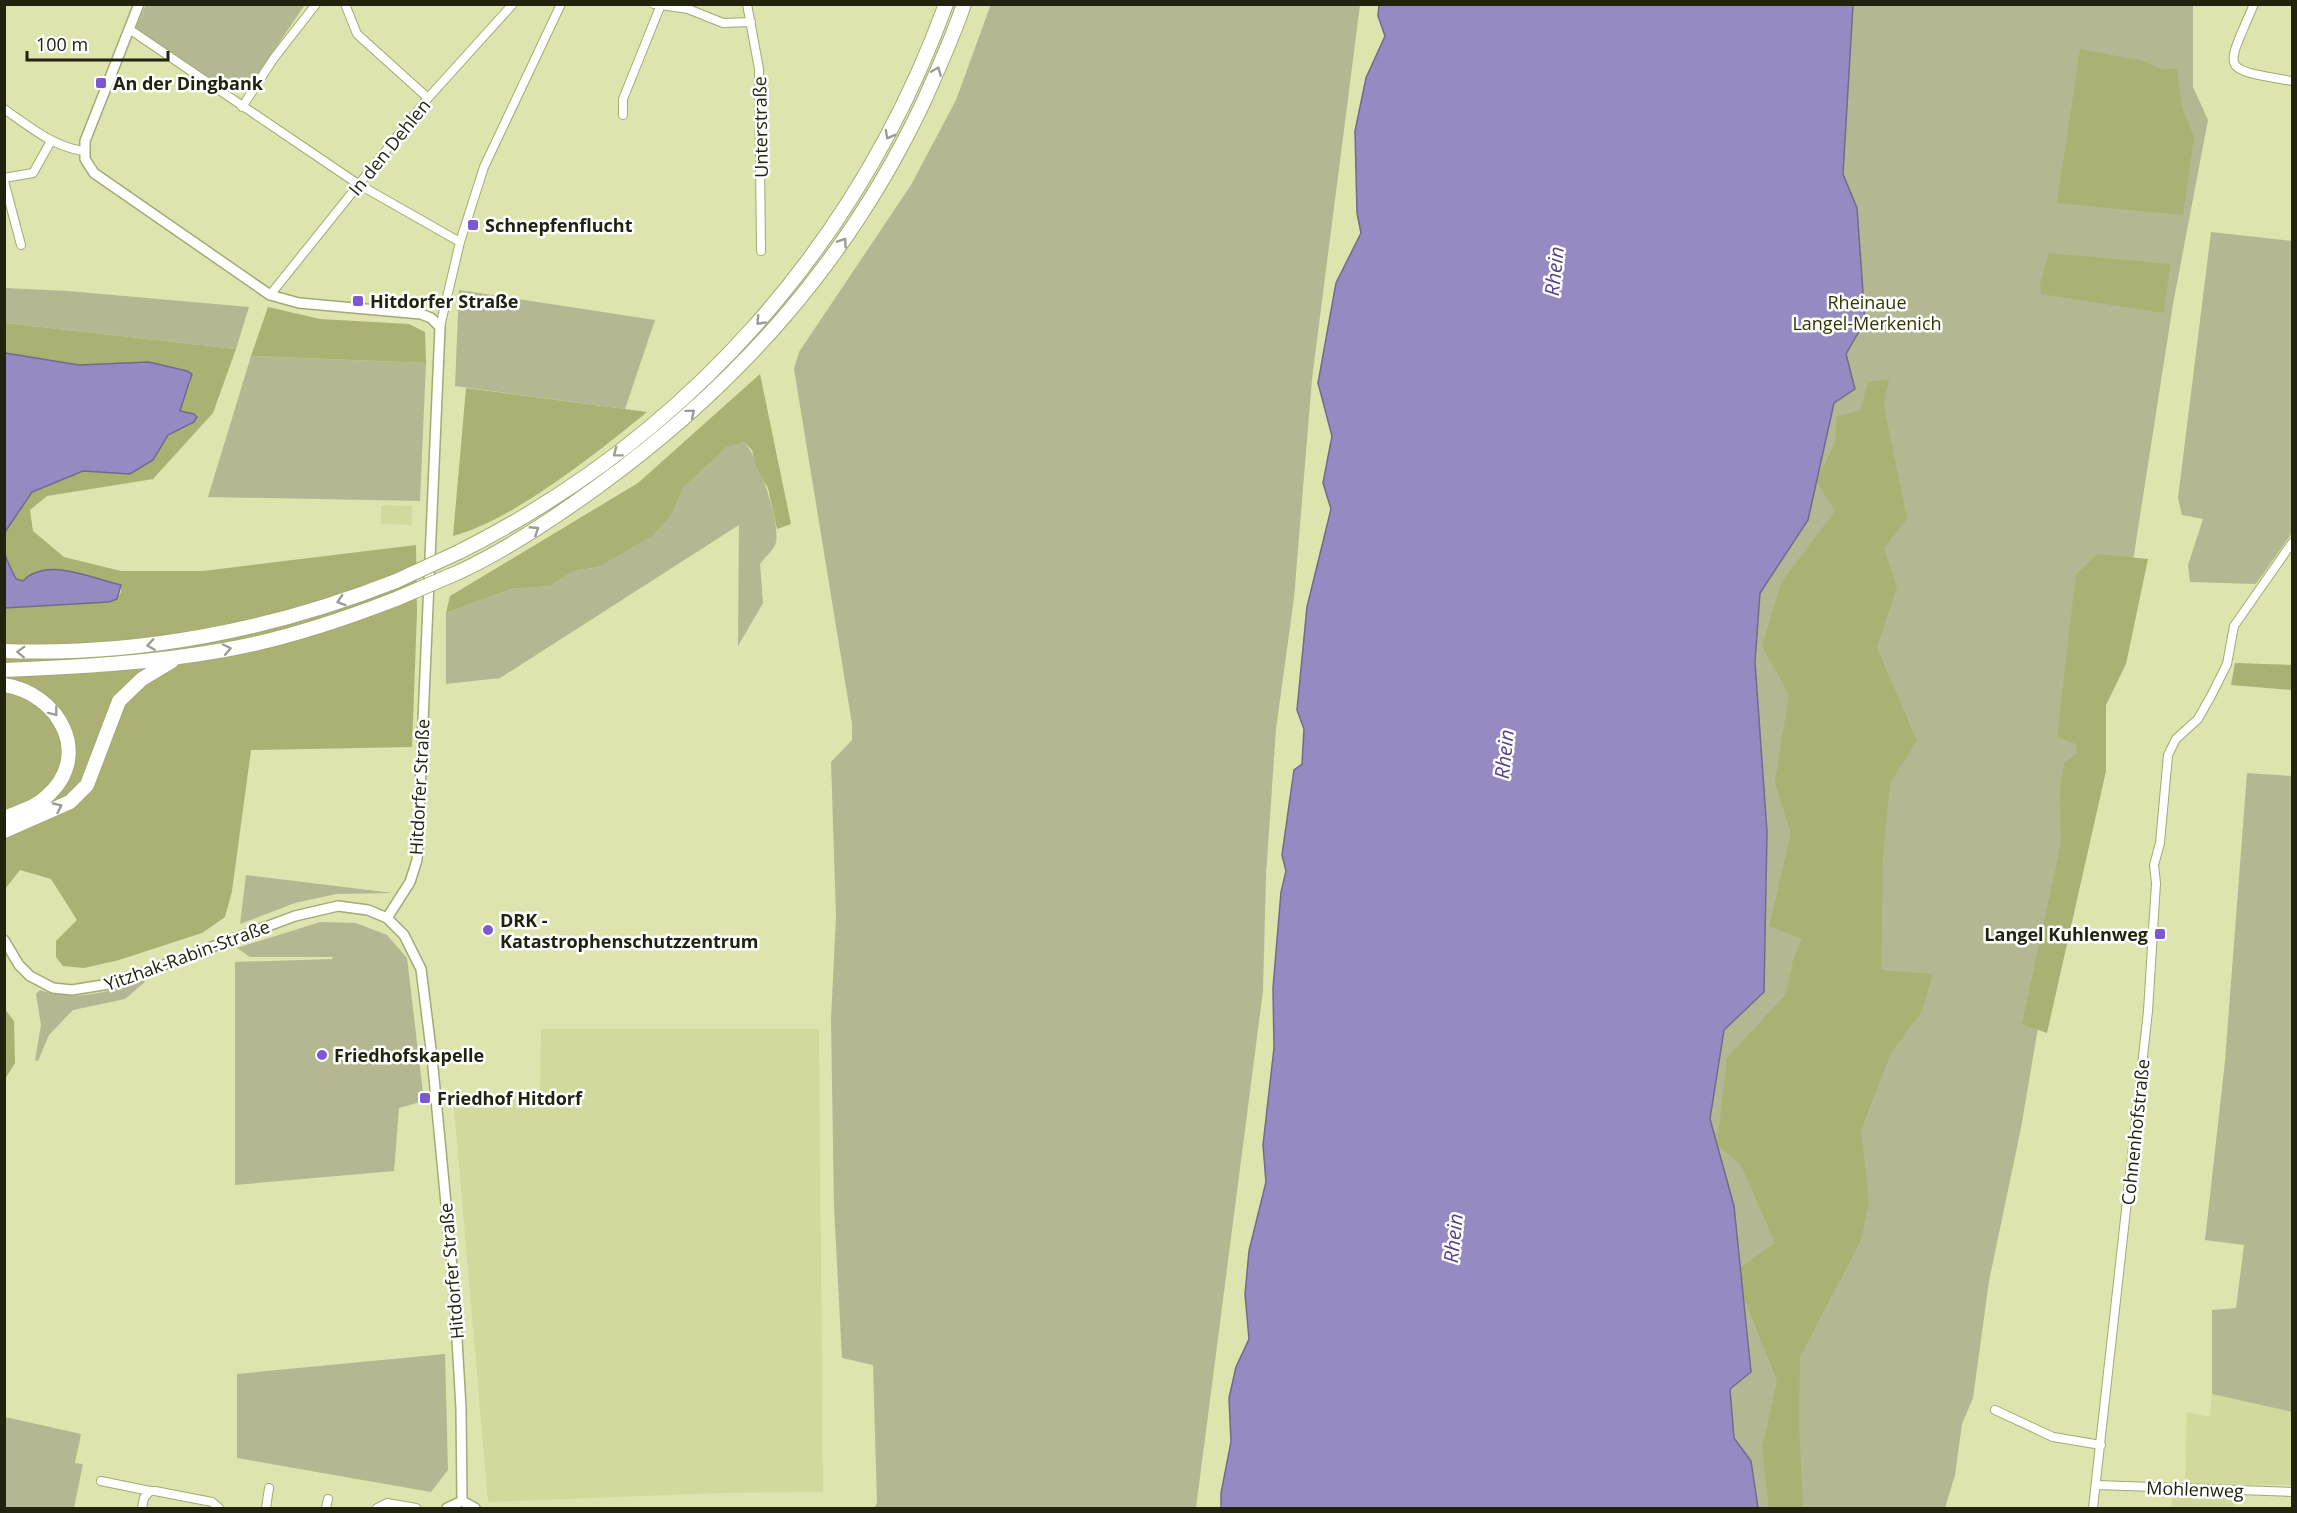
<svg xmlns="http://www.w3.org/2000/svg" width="2297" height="1513" viewBox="0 0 2297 1513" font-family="'Open Sans',sans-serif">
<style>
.built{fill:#d2d99c}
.green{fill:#b3b892}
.forest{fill:#aab173}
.water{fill:#958ac2;stroke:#726b8c;stroke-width:1.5}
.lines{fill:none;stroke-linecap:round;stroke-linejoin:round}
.minor-casing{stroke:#a4a975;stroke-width:10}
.tertiary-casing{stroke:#a4a975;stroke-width:12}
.motorway-casing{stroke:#a4a975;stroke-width:16}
.minor{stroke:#fff;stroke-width:8}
.tertiary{stroke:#fff;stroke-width:9}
.motorway{stroke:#fff;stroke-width:14}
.motorway-bridge-casing{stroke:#a4a975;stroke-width:16;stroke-linecap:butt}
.motorway-bridge{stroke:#fff;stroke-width:14}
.oneway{stroke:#9b9c93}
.poi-dot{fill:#7c59d3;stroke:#fff;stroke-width:2}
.labels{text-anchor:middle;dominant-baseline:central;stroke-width:5;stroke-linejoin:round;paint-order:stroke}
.poi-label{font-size:18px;font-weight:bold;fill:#21230e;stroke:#fff;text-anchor:start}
.street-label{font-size:18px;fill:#21230e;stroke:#fff}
.park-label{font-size:18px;fill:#313402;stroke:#fff}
.water-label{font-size:20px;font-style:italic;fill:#554389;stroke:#fff}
</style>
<rect width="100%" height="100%" fill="#dde4ad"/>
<path class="built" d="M381 505 412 506V525L381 524Z
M541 1029H819L823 1492 720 1493 488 1502 453 1096 540 1095Z
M2212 1394 2292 1412V1485L2185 1484 2187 1412 2210 1417Z
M2173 1492 2237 1494 2235 1508H2171Z"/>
<path class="green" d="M991 4 1360 5 1312 379 1294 598 1276 729 1266 875 1263 991 1196 1508H874L877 1503 873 1365 842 1358 834 1207 831 1020 836 916 831 762 852 740V724L794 369 799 352 911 185 956 100Z
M302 5 304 6 250 86 239 81 228 91 135 29 146 5Z
M1594 5H2193V87L2208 120 2173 304 2121 638 2056 922 2021 1128 1989 1281 1973 1398 1962 1424 1955 1475 1945 1508H1442Z
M2211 232 2292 241V533L2256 584 2190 582 2188 565 2203 519 2182 515 2178 498Z
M5 288 68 291 249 307 236 349 5 323Z
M459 290 655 320 625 409 455 386Z
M251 356 426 363 420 501 208 497Z
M744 442C758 456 780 521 776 542 775 549 765 557 760 564L763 603 738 646 739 525 500 678 446 684V613L511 589 550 586 574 571 598 567 672 514 684 487 726 446Z
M2247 773 2292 776V1412L2212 1394V1310L2236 1308 2244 1245 2205 1240 2225 1061Z
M246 875 393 893 336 894 295 903 240 924Z
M320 922 356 923 387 935 407 958 424 1101 399 1108 394 1171 235 1185V962L333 959 332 957H250L237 948Z
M144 980 145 982 125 999 73 1010 49 1035 38 1061 35 1060 41 1025 36 994 40 990C77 1003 109 991 144 980Z
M445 1354 448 1470 431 1492 237 1458V1374Z
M5 1417 81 1434 75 1463 83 1464 74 1508H5Z"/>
<path class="forest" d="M2080 49 2144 61 2163 70 2177 68 2182 107 2194 137 2183 215 2057 203Z
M2049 253 2170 264 2164 313 2041 294 2040 284Z
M268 307 320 319 409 324 425 332 426 363 251 356Z
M5 323 236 349 213 413 153 479 47 496 30 510 33 531 64 557 121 571H203L416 545 417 612 412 747 251 750 232 891 225 917 202 933 119 960 84 968 63 966 56 957V941L77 920 51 879 20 870 5 889V608L109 602 117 599 121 592V585L51 569 23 581 16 579 6 558 5 532 32 492 83 471 131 474 153 460 168 435 194 422V414L180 412 191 380 149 362 79 365 5 353Z
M760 374 791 524 777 529 768 488 756 467 752 450 744 442 726 447 684 487 672 514 652 536 598 567 574 571 550 586 511 589 446 613 450 596 638 483Z
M1889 379 1884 406 1907 519 1884 548 1897 587 1877 648 1917 741 1890 783 1883 856 1881 970 1933 974 1922 1011 1891 1053 1861 1130 1869 1203 1861 1240 1800 1357 1799 1426 1803 1508H1769L1762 1449 1777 1381 1734 1272 1775 1243 1741 1165 1717 1145 1727 1058 1786 994 1793 960 1802 939 1769 926 1791 834 1775 782 1789 695 1762 646 1781 583 1835 511 1816 481 1835 443 1837 416 1860 411 1868 382Z
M466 388 625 409 647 412C598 452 512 521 453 536Z
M2098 554 2148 559 2126 664 2106 705V771L2047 1033 2022 1024 2061 843 2060 790 2064 763 2077 753 2076 744 2057 737 2076 574Z
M2235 663 2292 665V690L2231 685Z
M4 1008 14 1021 15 1063 5 1079Z"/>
<path class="water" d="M1379 5H1853L1843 174 1857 208 1865 321 1846 354 1855 389 1834 403 1808 520 1760 593 1755 662 1767 832 1764 992 1724 1030 1710 1119 1734 1206 1751 1372 1730 1389 1734 1438 1751 1461 1758 1508H1221V1493L1231 1442 1229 1398 1236 1367 1249 1339 1245 1294 1249 1251 1266 1182 1263 1145 1274 1048 1273 988 1281 892 1286 871 1282 855 1294 770 1302 764 1304 729 1297 710 1307 607 1331 509 1323 483 1332 436 1318 383 1336 283 1361 233 1357 213 1355 131 1366 78 1385 36 1378 16Z
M5 353 79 365 149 362 187 371 192 374 180 411 194 414 197 417 194 422 168 435 153 460 130 474 83 471 32 492 5 532Z
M4 548 6 558 16 579 23 581C47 556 92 579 121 585L117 599 109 602 5 608Z"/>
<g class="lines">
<defs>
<path id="minor" d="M345 4 357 34 428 98
M654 4 688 9 723 23 751 22
M747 4 759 69 761 251
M2254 4C2225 73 2218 68 2292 81
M129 29 358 184 460 242
M242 107 274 58 316 4
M4 109C30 127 52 146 83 151
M623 115V99L660 7
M4 178 33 173 51 141
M4 181 21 245
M270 295 428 98 513 4
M440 327 460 242 484 167 561 4
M1995 1410 2053 1437 2101 1445
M101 1481 150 1491
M2097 1485 2292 1492
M142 1508 144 1498 150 1491H155L212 1502 219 1508
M266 1508 269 1488
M326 1508 328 1499
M377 1508 387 1503 416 1508
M2093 1508 2148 1011 2156 883 2154 865 2160 843 2168 755 2176 739 2198 719 2211 696 2227 664 2234 626 2292 543"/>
<path id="tertiary" d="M139 4 85 141V159L94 173 270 295 299 303 421 314 431 318 440 327 417 860 410 882 387 918
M4 940 19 965 30 976 53 988 72 990 115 983 295 916 338 906 368 910 387 918 404 935 421 969 432 1057 454 1288 461 1408 462 1501
M447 1508 462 1501 475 1508"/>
<path id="motorway" d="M459 552C688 437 858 245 946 4
M459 572C508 549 553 519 597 487 739 384 849 260 924 101 938 69 953 37 964 4
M4 651C138 656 272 630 396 581
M4 670C78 667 152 663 224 650 282 640 342 620 396 599
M4 685C59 693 94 756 46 797 35 808 18 812 4 818
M4 831 70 802 87 785 119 701 142 679 172 661"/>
</defs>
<use href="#minor" class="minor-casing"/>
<use href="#tertiary" class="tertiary-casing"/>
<use href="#motorway" class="motorway-casing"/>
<use href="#minor" class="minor"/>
<use href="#tertiary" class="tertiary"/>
<use href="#motorway" class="motorway"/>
<defs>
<path id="motorway-bridge" d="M396 581 459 552
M396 599 459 572"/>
</defs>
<use href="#motorway-bridge" class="motorway-bridge-casing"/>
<use href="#motorway-bridge" class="motorway-bridge"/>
</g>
<defs><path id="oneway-chevron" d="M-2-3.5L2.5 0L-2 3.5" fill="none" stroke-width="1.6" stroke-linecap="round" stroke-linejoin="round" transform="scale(1.5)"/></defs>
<g class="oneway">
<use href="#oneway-chevron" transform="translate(937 71) rotate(-67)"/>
<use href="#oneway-chevron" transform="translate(889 135) rotate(118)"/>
<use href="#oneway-chevron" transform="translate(843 242) rotate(-56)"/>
<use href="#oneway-chevron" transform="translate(760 321) rotate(133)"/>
<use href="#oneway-chevron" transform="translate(691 413) rotate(-40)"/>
<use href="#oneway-chevron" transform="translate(617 453) rotate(143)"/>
<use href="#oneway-chevron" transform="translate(535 530) rotate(-33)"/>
<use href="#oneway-chevron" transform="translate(341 601) rotate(162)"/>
<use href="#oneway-chevron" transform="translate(151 645) rotate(172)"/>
<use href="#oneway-chevron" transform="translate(227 649) rotate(-12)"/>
<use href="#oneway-chevron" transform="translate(21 652) rotate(-178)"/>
<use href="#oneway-chevron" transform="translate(54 712) rotate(52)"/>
<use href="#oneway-chevron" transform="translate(58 807) rotate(-25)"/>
</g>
<g class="poi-dot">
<rect x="95" y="77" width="12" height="12" rx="3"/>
<rect x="467" y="219" width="12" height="12" rx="3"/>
<rect x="352" y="295" width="12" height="12" rx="3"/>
<circle cx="488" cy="930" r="6"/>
<rect x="2154" y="928" width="12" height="12" rx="3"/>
<circle cx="322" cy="1055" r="6"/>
<rect x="419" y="1092" width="12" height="12" rx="3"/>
</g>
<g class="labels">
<g class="poi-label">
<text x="113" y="83">An der Dingbank</text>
<text x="485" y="225">Schnepfenflucht</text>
<text x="370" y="301">Hitdorfer Straße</text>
<text x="500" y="920">DRK -<tspan x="500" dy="21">Katastrophenschutzzentrum</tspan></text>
<text x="2148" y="934" text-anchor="end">Langel Kuhlenweg</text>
<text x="334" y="1055">Friedhofskapelle</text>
<text x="437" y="1098">Friedhof Hitdorf</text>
</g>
<g class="street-label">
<text transform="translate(760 127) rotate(-91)">Unterstraße</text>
<text transform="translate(389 147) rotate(-51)">In den Dehlen</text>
<text transform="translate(419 787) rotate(-87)">Hitdorfer Straße</text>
<text transform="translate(187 955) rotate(-20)">Yitzhak-Rabin-Straße</text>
<text transform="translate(2135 1132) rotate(-84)">Cohnenhofstraße</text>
<text transform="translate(451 1271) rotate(-95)">Hitdorfer Straße</text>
<text transform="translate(2195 1489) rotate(2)">Mohlenweg</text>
</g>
<g class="park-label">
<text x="1867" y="302">Rheinaue<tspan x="1867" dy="21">Langel-Merkenich</tspan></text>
</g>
<g class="water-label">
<text transform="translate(1554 271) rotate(-84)">Rhein</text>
<text transform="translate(1504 754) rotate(-84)">Rhein</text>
<text transform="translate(1453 1238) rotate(-84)">Rhein</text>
</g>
</g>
<rect width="2297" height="1513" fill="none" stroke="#21230e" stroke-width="12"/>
<path d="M27 51v9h141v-9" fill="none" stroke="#21230e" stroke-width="3"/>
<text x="36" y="51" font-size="18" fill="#21230e" stroke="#ffffff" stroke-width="4.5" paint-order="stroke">100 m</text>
</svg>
